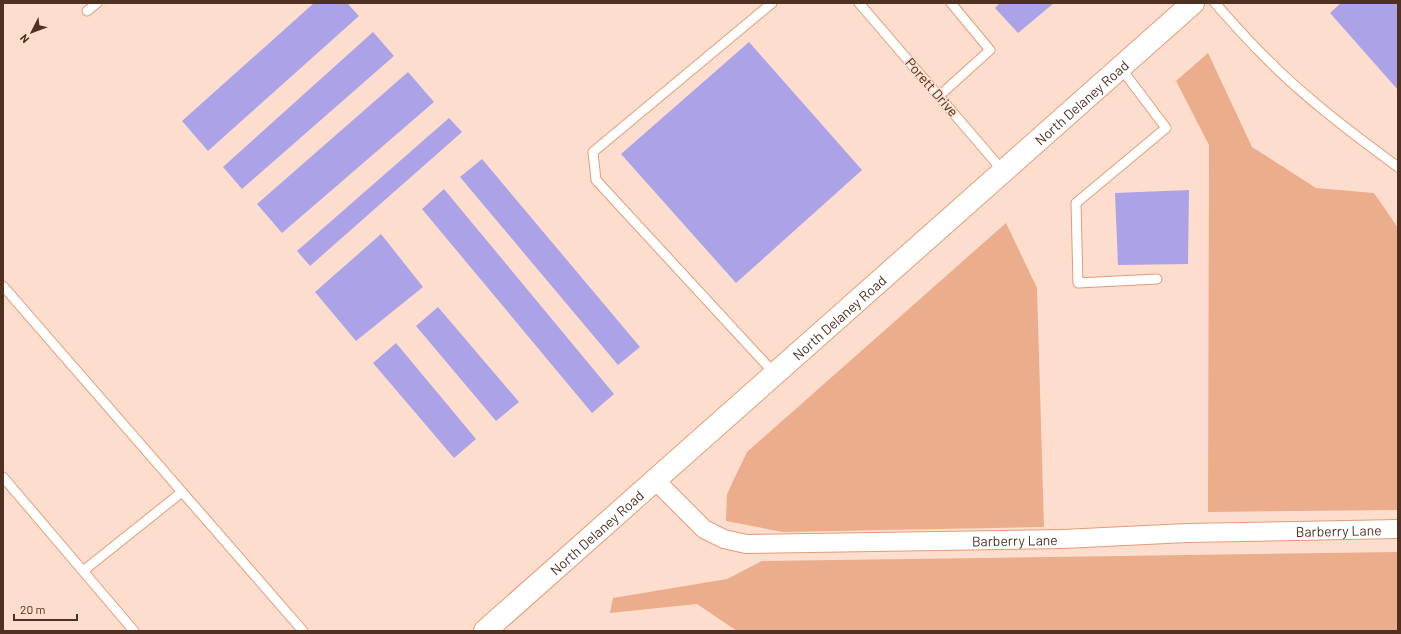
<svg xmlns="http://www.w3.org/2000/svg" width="1401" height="634" viewBox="0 0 1401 634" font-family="Barlow,sans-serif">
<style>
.green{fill:#ebad8b}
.building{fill:#aba2e8}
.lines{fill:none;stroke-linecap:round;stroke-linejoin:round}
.service-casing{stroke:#e49c75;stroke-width:11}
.minor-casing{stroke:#e49c75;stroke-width:20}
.tertiary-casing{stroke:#e49c75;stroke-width:24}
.service{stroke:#fff;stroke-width:9}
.minor{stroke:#fff;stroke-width:18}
.tertiary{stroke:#fff;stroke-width:22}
.labels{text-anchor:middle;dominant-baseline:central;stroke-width:3;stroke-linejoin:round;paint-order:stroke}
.street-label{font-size:14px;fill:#4e3121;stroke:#fddece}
</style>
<rect width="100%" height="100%" fill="#fddece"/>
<path class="green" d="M1208 53 1252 147 1316 188 1374 193 1398 228V510L1208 512 1209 145 1176 81Z
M1006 223 1037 288 1044 527 783 532 726 521 727 494 747 452Z
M1398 552V631H737L697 604 610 613 613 598 727 579 762 561Z"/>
<path class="building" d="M314 3H347L359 16 208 151 182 121Z
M998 3H1054L1018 33 995 8 999 4Z
M1341 3H1398V90L1330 13Z
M373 32 394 56 242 189 223 167Z
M749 42 862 170 736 283 621 154Z
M408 72 434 102 282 233 257 204Z
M449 118 462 132 310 266 297 251Z
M482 159 640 347 618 365 460 177Z
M444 189 614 394 592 413 422 209Z
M1189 190 1188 264 1118 265 1115 193Z
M381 234 423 287 356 341 315 292Z
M438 307 519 402 496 421 416 326Z
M396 343 476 439 454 458 373 363Z"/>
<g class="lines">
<defs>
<path id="service" d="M772 3 593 152 596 180 775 374
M859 3 1003 171
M1215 3C1229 19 1243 35 1258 50 1300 94 1349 131 1398 167
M87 11 97 3
M1120 67 1166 128 1076 203 1078 283 1157 279
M939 96 990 50 951 3
M3 286 303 631
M3 477 83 571 182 492
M83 571 134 631"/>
<g id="minor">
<path id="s1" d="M655 480 704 529 724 539 746 544 1063 539 1187 533 1398 529"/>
</g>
<g id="tertiary">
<path id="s2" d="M485 631 1193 3"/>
</g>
</defs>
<use href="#service" class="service-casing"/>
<use href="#minor" class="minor-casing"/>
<use href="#tertiary" class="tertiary-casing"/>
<use href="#service" class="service"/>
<use href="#minor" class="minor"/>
<use href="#tertiary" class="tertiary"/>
</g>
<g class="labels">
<g class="street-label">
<text transform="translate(932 87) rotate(49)">Porett Drive</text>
<text stroke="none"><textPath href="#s2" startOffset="797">North Delaney Road</textPath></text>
<text stroke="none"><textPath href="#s2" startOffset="473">North Delaney Road</textPath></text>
<text stroke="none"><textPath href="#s1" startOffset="707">Barberry Lane</textPath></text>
<text stroke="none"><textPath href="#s2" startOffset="149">North Delaney Road</textPath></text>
<text stroke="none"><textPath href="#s1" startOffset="383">Barberry Lane</textPath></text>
</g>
</g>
<rect width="1401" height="634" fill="none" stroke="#4e3121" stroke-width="8"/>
<g transform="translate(32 32) rotate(228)" stroke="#fddece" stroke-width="3" paint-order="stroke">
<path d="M0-3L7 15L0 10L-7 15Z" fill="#4e3121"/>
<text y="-6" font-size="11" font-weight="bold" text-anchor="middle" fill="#4e3121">N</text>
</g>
<path d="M14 614v6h63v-6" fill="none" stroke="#4e3121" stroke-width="2"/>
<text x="20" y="614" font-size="12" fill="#4e3121" stroke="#fddece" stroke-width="3" paint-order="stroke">20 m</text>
</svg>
